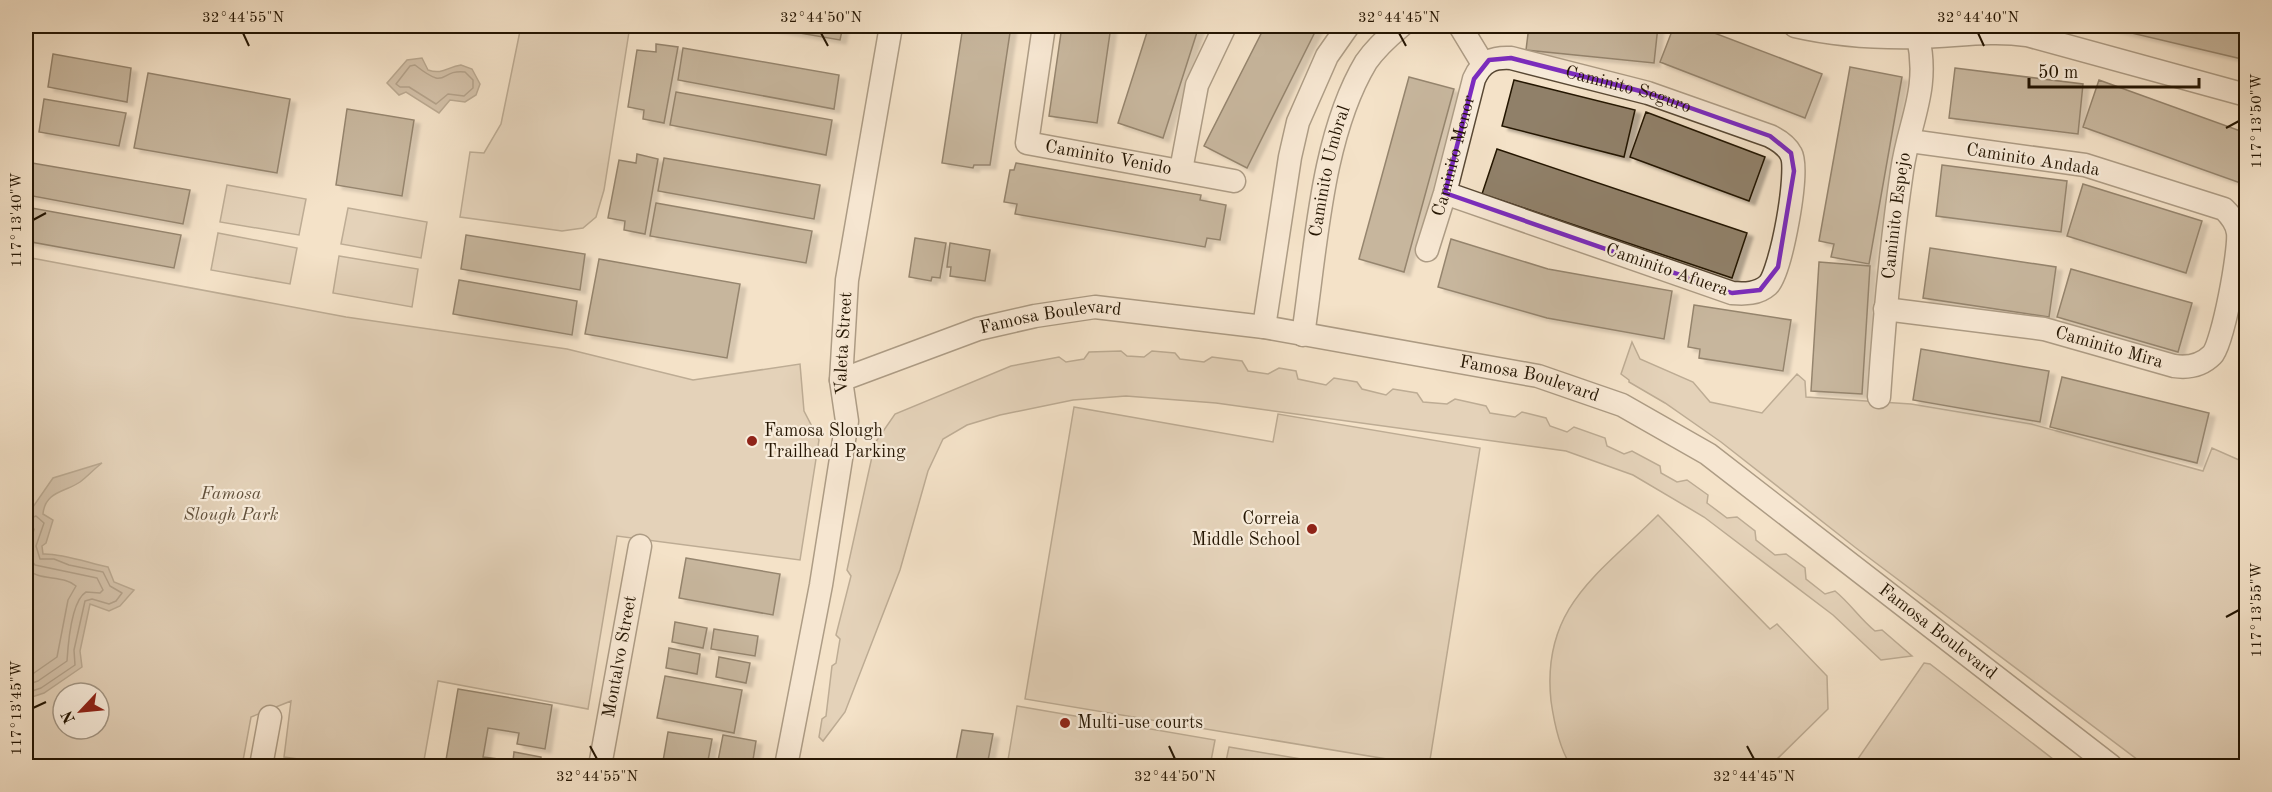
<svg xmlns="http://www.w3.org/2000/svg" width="2272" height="792" viewBox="0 0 2272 792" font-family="'Old Standard TT',serif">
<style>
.green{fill:#d1bfa6;stroke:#7a6a54;stroke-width:1.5;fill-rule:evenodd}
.water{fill:#ad9c85;stroke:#766651;stroke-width:1.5}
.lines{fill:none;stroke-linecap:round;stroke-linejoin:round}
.shore{stroke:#685844;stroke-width:1.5}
.building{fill:#908069;stroke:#241502;stroke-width:1.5;filter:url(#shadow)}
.minor-casing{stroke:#584834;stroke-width:25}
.minor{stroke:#f8ecdb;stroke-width:22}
.marked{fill:none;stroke:#7b2cbf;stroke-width:4.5;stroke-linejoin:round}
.ticks{fill:none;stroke:#241502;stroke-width:2}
.poi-dot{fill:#8f2418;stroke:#f8ecdb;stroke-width:2}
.labels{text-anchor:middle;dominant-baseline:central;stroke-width:4.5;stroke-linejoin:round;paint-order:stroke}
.street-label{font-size:18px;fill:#241502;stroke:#f8ecdb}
.poi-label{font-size:18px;fill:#241502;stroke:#f8ecdb;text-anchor:start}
.park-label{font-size:18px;font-style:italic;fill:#61503b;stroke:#f8ecdb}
.neatline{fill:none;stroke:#241502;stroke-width:2}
.ticks-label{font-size:15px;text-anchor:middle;fill:#241502}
</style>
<defs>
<filter id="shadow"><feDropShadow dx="6" dy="4" stdDeviation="1.5" flood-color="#0004"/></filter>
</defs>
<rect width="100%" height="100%" fill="#f4e2c8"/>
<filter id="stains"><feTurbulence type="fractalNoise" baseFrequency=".00333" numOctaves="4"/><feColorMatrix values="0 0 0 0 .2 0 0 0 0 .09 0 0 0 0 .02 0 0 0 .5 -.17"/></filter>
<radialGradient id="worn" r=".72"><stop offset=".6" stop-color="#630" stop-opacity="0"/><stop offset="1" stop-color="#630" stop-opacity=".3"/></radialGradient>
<path class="green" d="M521 26H590L629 32 604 190 596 217 583 228 562 231 460 217 470 152 484 153 501 124Z
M227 185 306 199 299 235 220 222Z
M348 208 427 222 421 258 341 244Z
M218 233 297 248 290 284 211 270Z
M339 256 418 269 412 307 333 293Z
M26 257 346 317 567 349 693 380 800 364 804 411 819 440 800 560 617 536 588 709 438 681 423 766H347L284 757 291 701 251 717 242 766H26ZM63 693H99V729H63Z
M1632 342 1640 359 1693 382 1710 402 1762 413 1797 374 1805 381 1806 397 1911 404 2031 424 2203 471 2212 448 2246 463V766H2146L1856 548 1721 442 1665 403 1629 382V380L1621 374Z
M1121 351 1127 356 1144 357 1152 351 1175 353 1180 359 1204 362 1212 357 1242 361 1248 371 1268 374 1279 368 1296 371 1298 379 1326 385 1334 378 1357 382 1362 389 1386 395 1393 389 1417 393 1423 402 1447 404 1455 399 1486 406 1490 413 1515 417 1522 412 1546 418 1550 426 1567 432 1574 427 1605 438 1607 446 1624 454 1632 451 1660 466 1661 473 1677 482 1687 480 1708 495 1707 503 1727 518 1737 517 1755 531 1756 540 1775 555 1786 554 1805 568 1806 579 1825 594 1835 591C1851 604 1859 618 1875 631L1882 630 1912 656 1881 660 1833 615 1704 517 1633 475 1566 451 1216 403 1126 396 1073 400 1000 415 967 425 943 439 928 471 900 570 845 712 823 741 819 737 822 719 826 716 832 666 836 663 840 639 836 635 851 576 847 570 875 443 895 414 1011 366 1059 357 1066 362 1084 359 1089 352Z
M1074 407 1273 442 1278 414 1480 448 1429 766 1025 699Z
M1658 515 1770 629 1777 624 1827 676 1828 709 1770 766H1571C1559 748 1554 722 1551 701 1541 607 1599 574 1658 515Z
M1924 663 1930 664 2062 766H1853Z
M1017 706 1215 740 1210 766H1007Z
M1229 747 1343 766H1225Z"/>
<path class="water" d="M422 58 428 70C443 75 447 67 461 65L472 69 480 84 476 95 465 102 450 100 439 113 406 92 399 95 387 83 407 60Z
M102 463C94 469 88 476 80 482 66 492 45 491 43 514L53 520 46 543 42 546 43 554C61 553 89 563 108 567L114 582 134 590 120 606 109 611 90 604 80 651 82 667 44 693 26 699V517L53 478Z"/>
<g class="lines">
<path class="shore" d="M415 65C449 92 438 69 465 72L473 80V88L464 96 448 94 436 104 409 87H400L396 84 410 66Z
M26 520 36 516 44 523 36 546 40 559H54L69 565 103 572 110 586 122 593 116 601 109 604 92 599 85 601 74 650 75 665 41 688 26 693
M26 528 34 529C31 543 24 553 35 565L97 578 103 590 100 593 86 592C71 601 68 645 67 661L38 681 26 685
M26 568C39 582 62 574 76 586L68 600 57 657 34 673 26 675"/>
</g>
<path class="building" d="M759 26H843L840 40Z
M963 26H1011L990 165H974L973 168 942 163Z
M1062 26H1111L1097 123 1049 116Z
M1149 26H1199L1163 138 1118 123Z
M1265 26H1318L1247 168 1204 146Z
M1529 26H1658L1654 63 1526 50Z
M1674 26H1696L1822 74 1805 118 1660 62Z
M2106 26H2246V60L2106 27Z
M656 44 678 47 664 123 643 119 644 110 628 107 637 50 656 52Z
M683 48 839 75 834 109 678 80Z
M53 54 131 68 127 102 48 87Z
M1850 67 1902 77 1869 264 1831 257 1834 244 1819 241Z
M1955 68 2083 84 2078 134 1949 118Z
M148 73 290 99 277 173 134 148Z
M1409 77 1454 89 1404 272 1359 259Z
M1514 80 1635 110 1624 157 1502 126Z
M2099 80 2246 133V185L2083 127Z
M676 92 832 120 826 155 670 125Z
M44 99 126 113 119 146 39 132Z
M347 109 414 120 402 196 336 185Z
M1646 112 1765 157 1749 201 1630 157Z
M1497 149 1747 233 1732 278 1482 194Z
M637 154 658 159 645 234 624 230 625 221 608 218 619 160 636 163Z
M664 158 820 185 814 219 658 191Z
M32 163 190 190 183 224 27 195Z
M1016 163 1201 195 1200 200 1226 205 1220 240 1207 238 1205 247 1015 214 1017 204 1004 202 1010 170H1014Z
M1942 165 2067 181 2061 232 1936 216Z
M2083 184 2202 221 2186 273 2067 236Z
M656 203 812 231 806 263 650 236Z
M26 207 181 235 174 268 26 241Z
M466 235 585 254 580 290 461 269Z
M915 238 946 243 940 278 932 277 931 281 909 277Z
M1451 239 1548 269 1672 291 1664 339 1547 318 1438 287Z
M950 243 990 250 985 281 950 276 951 267H947Z
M1930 248 2056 267 2049 317 1923 298Z
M599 259 740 284 727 358 585 334Z
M1819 262 1870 266 1862 394 1811 391Z
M2071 269 2192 303 2178 352 2057 317Z
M459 280 577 301 572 335 453 314Z
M1694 305 1791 320 1783 371 1699 358 1700 349 1688 347Z
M1921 349 2049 371 2040 422 1913 400Z
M2062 377 2209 413 2197 463 2050 427Z
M686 558 780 574 773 615 679 598Z
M675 622 707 628 703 648 672 642Z
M714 629 758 636 755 656 711 649Z
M669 648 700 654 697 674 666 668Z
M719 657 750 663 746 683 716 677Z
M665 676 742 690 734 733 657 718Z
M458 689 552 705 545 749 517 744 519 733 488 728 483 757 513 761 514 752 541 757 540 766H445Z
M962 730 993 734 987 766H955Z
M668 732 712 739 707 766 663 761Z
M723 735 756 741 752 766H717Z"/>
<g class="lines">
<defs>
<g id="minor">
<path id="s1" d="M1044 26 1027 143 1234 181"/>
<path d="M1460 26 1483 64"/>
<path d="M1795 26C1834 35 1880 38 1920 37 1956 36 1991 30 2027 35L2246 95"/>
<path d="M1181 170 1197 85 1225 26"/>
<path id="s2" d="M1427 250 1445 193 1474 79C1482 61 1493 57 1511 58L1648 93 1770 136C1778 140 1787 146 1791 154 1800 170 1781 272 1768 285 1758 294 1745 294 1732 293L1445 193"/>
<path id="s3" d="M1885 309 2044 329 2174 366C2188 368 2202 365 2212 355 2223 344 2240 250 2238 233 2237 223 2231 216 2224 209L2085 165 1910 141"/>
<path d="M1264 327 1290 157 1298 122 1327 56 1348 26"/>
<path id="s4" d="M1303 335C1316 249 1321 137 1366 62 1375 49 1389 36 1401 26"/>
<path id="s5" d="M841 380 978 329 1035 316 1095 307 1264 327 1538 376 1622 405 1708 454 2111 766"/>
<path id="s6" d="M1879 397C1884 321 1891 246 1902 171 1909 121 1930 90 1918 37"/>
<path d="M261 766 270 717"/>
<path id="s7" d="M600 766 640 546"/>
<path id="s8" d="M786 766 821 585 847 421 841 380 847 280 891 26"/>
</g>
</defs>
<use href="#minor" class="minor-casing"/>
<use href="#minor" class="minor"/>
</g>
<path d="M0 0H2272V792H0ZM1511 58 1648 93 1770 136 1791 153 1794 171 1778 267 1760 290 1732 293 1445 193 1474 79 1489 60Z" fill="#f4e2c8" fill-opacity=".55" fill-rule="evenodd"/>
<path class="marked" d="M1511 58 1648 93 1770 136 1791 153 1794 171 1778 267 1760 290 1732 293 1445 193 1474 79 1489 60Z"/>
<path class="ticks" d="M243 33 249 46M821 33 828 46M1399 33 1406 46M1978 33 1984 46M2226 128 2239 121M33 220 46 213M2226 617 2239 610M33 708 46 702M590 746 597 759M1169 746 1175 759M1747 746 1754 759"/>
<g class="poi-dot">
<circle cx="752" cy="441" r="6"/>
<circle cx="1312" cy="529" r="6"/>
<circle cx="1065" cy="723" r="6"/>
</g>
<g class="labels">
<g class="street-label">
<text stroke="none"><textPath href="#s2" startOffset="345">Caminito Seguro</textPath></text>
<text stroke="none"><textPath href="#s2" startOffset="98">Caminito Menor</textPath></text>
<text stroke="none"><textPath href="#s1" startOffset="201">Caminito Venido</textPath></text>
<text transform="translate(2033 160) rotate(9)">Caminito Andada</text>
<text stroke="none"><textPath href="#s4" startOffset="166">Caminito Umbral</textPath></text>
<text stroke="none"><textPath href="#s6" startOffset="182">Caminito Espejo</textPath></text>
<text transform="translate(1667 270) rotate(19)">Caminito Afuera</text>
<text stroke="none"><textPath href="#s5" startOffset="220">Famosa Boulevard</textPath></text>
<text stroke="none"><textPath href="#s8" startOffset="429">Valeta Street</textPath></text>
<text stroke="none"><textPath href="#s3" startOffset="228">Caminito Mira</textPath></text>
<text stroke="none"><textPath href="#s5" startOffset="706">Famosa Boulevard</textPath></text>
<text stroke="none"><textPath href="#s5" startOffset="1192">Famosa Boulevard</textPath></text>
<text stroke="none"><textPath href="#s7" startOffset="111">Montalvo Street</textPath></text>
</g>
<g class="poi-label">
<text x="764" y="431">Famosa Slough<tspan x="764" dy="21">Trailhead Parking</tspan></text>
<text x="1300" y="519" text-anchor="end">Correia<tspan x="1300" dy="21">Middle School</tspan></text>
<text x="1077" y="723">Multi-use courts</text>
</g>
<g class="park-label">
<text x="231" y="494">Famosa<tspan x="231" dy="21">Slough Park</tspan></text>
</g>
</g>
<rect width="2272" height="792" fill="none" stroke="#f4e2c8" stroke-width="66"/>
<g transform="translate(81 711) rotate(244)"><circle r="28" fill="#f8ecdb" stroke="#a39684" stroke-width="1.5"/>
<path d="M0-4.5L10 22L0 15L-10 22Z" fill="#8f2418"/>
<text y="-9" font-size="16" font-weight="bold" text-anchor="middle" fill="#241502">N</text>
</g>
<path d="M2029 78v9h170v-9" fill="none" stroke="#241502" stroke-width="3"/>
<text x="2038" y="78" font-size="18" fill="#241502" stroke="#f8ecdb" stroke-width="4.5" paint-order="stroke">50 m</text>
<rect x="33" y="33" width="2206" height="726" class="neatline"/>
<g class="ticks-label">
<text x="243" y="22">32°44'55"N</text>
<text x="821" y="22">32°44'50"N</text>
<text x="1399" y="22">32°44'45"N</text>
<text x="1978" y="22">32°44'40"N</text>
<text transform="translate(2256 121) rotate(-90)" y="5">117°13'50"W</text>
<text transform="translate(16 220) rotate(-90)" y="5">117°13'40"W</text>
<text transform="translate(2256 610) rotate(-90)" y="5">117°13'55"W</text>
<text transform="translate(16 708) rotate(-90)" y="5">117°13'45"W</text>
<text x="597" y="781">32°44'55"N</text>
<text x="1175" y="781">32°44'50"N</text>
<text x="1754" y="781">32°44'45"N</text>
</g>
<rect width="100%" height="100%" filter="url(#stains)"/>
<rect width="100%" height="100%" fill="url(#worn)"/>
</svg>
